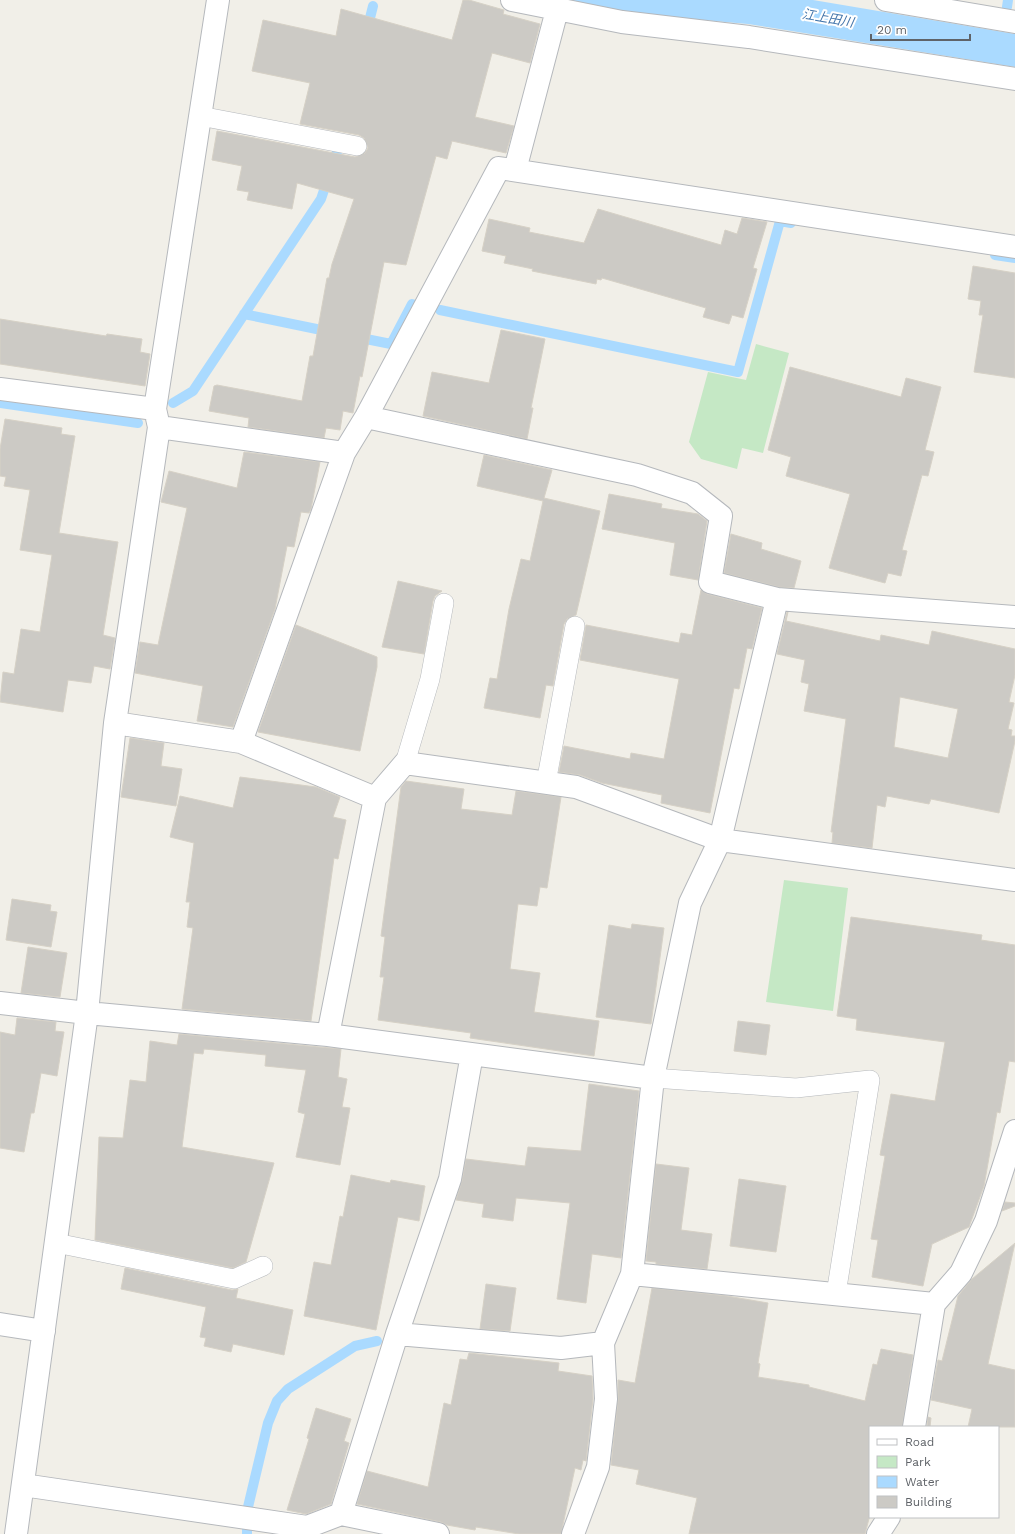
<svg xmlns="http://www.w3.org/2000/svg" width="1015" height="1534" viewBox="0 0 1015 1534" font-family="'Work Sans','Noto Sans JP',sans-serif">
<style>
.green{fill:#c5e8c5}
.water{fill:#aadaff}
.lines{fill:none;stroke-linecap:round;stroke-linejoin:round}
.stream{stroke:#aadaff;stroke-width:10}
.building{fill:#cccac5;stroke:#d6d1c6;fill-rule:evenodd}
.lane-casing{stroke:#b5b8bc;stroke-width:20}
.street-casing{stroke:#b5b8bc;stroke-width:24}
.lane{stroke:#fff;stroke-width:19}
.street{stroke:#fff;stroke-width:22}
.labels{text-anchor:middle;dominant-baseline:central;stroke-width:4;stroke-linejoin:round;paint-order:stroke}
.water-label{font-size:13px;font-style:italic;fill:#4174aa;stroke:#fff}
</style>
<rect width="100%" height="100%" fill="#f1efe8"/>
<path class="green" d="M756 344 789 353 763 453 742 448 737 469 701 459 689 442 708 372 746 380Z
M784 880 848 888 833 1011 766 1002Z"/>
<path class="water" d="M543 0H813L1015 34V67L748 24 635 14Z"/>
<g class="lines">
<path class="stream" d="M1007 7 1008 0
M367 30 373 6
M995 255 1015 258
M440 310 738 372 780 221 791 223
M244 314 331 332
M356 337 391 344 412 304 416 305
M0 403 138 423
M173 403 193 391 321 199 338 149
M248 1507 268 1423 277 1401 288 1389 355 1346 377 1341
M247 1534V1529"/>
</g>
<path class="building" d="M463 0H469L504 10 503 14 540 24 530 63 492 53 475 117 514 126 506 153 452 141 447 159 436 156 406 265 384 262 362 377 360 376 353 413 343 411 340 430 326 428 324 438 248 427 249 418 209 411 214 386 217 385 302 401 310 356H313L327 278H329L332 264 354 199 297 183 292 209 247 200 249 192 237 190 242 166 212 160 217 131 355 157 365 153 368 148 364 138 359 135 300 124 310 83 252 71 263 20 336 36 341 9 452 40Z
M598 209 721 245 725 230 737 234 742 218 767 222 753 268 757 269 743 318 732 315 729 324 703 317 706 308 602 278 601 280 597 279 596 284 532 271 533 269 504 263 506 256 482 251 489 219 530 228 529 232 584 243Z
M973 266 1015 273V378L974 372 983 315H979L981 301 968 299Z
M0 319 106 336 107 334 142 339 140 352 150 354 145 386 0 364Z
M501 330 545 339 531 408H533L527 439 423 416 432 372 489 383Z
M790 367 901 397 906 378 941 387 925 450 934 452 928 476 922 475 902 550 907 551 901 576 888 573 885 583 829 568 850 494 786 476 791 457 768 450Z
M5 419 62 428 61 434 75 436 59 533 118 542 103 635 115 638 110 669 94 666 91 683 68 680 63 712 0 702 3 672 14 674 21 629 40 632 52 555 20 550 30 490 4 486 6 477 0 476V449Z
M244 452 320 462 311 509 309 513 301 512 294 547 287 546 275 609 233 727 197 721 203 686 135 673 140 642 158 645 187 508 161 502 169 471 237 488Z
M484 455 552 470 544 498 600 511 576 615 567 619 564 624 553 686 546 685 540 718 484 708 490 678 497 679 509 609 521 559 530 561 543 501 477 486Z
M609 494 662 504 661 508 698 514 707 521 698 580 670 575 675 543 602 529Z
M731 534 762 543 761 549 801 561 794 588 779 587 724 573Z
M398 581 442 591 435 596 433 601 424 654 382 647Z
M701 590 707 594 762 608 752 649 747 648 739 689 734 688 710 813 661 803 662 795 602 783 580 775 559 772 564 746 630 759 631 753 664 759 679 679 580 660 586 625 679 643 681 633 692 635Z
M787 612H788L786 621 880 641 881 635 929 645 932 631 1015 649V675L1009 702 1014 703 1008 729 1012 730 1011 736H1015V741L999 813 931 799 929 804 887 796 885 807 877 805 872 848 832 843 833 832H831L846 719 804 711 809 684 801 682 805 660 777 654ZM900 697 958 709 948 758 894 747Z
M296 625 377 657V667L360 751 258 732Z
M130 738 164 743 161 766 182 769 176 806 121 797Z
M240 777 316 787 340 797 333 817 346 820 338 859 334 858 311 1021 182 1009 193 928 187 927 190 902H186L194 843 170 837 180 796 233 808Z
M406 781 464 789 461 809 512 815 516 791 561 797 547 888 540 887 537 906 518 904 510 969 540 973 534 1012 599 1021 594 1056 470 1038 471 1033 378 1020 384 977H380L385 937 381 936 401 787Z
M12 899 51 905 50 911 57 912 51 947 6 940Z
M851 917 982 935 981 940 1015 945V1062L1009 1061 1000 1113 997 1112 984 1186 969 1227 932 1244 923 1286 872 1277 878 1240 871 1239 885 1156 880 1155 891 1094 935 1101 945 1042 856 1030 857 1019 837 1016Z
M632 924 664 928 651 1024 596 1017 609 925 631 929Z
M28 947 67 953 60 997 21 993Z
M17 1018 56 1022 55 1031 64 1032 57 1076 41 1073 34 1113H31L24 1152 0 1148V1032L15 1035Z
M738 1021 770 1025 766 1055 734 1051Z
M179 1034 341 1049 338 1077 347 1079 342 1107 350 1108 340 1165 296 1157 305 1114 298 1112 306 1070 265 1066 266 1055 204 1049 203 1054 194 1053 182 1147 274 1163 246 1262 233 1268 95 1240 99 1137 123 1138 130 1080 146 1082 150 1041 177 1045Z
M589 1084 639 1091 621 1258 592 1254 586 1303 557 1299 570 1203 516 1198 513 1221 482 1217 484 1204 456 1200 462 1181 466 1159 525 1166 528 1147 581 1151Z
M656 1164 689 1168 681 1230 712 1234 707 1269 656 1264V1262L646 1261Z
M351 1175 390 1183 391 1180 425 1186 419 1221 398 1217 376 1330 304 1316 314 1262 331 1265 340 1216 343 1217Z
M739 1179 786 1186 776 1252 730 1246Z
M1005 1202 1015 1203V1206L1002 1211Z
M1015 1243 988 1364 1015 1370V1427H968L972 1409 931 1400 938 1360 942 1361 958 1296 972 1279Z
M125 1268 232 1290 238 1289 236 1298 293 1310 284 1355 233 1344 231 1352 204 1346 206 1338 200 1337 206 1307 121 1289Z
M486 1284 516 1288 510 1331 480 1329Z
M652 1288 727 1296 768 1303 758 1363 760 1364 758 1377 809 1385V1387L865 1401 873 1364 877 1365 881 1349 913 1355 902 1427H870V1515L865 1534H689L697 1498 636 1484 639 1470 611 1465 618 1400V1380L635 1383Z
M469 1353 559 1363 558 1371 592 1376 593 1399 586 1461 583 1460 581 1470 575 1468 561 1534H519L476 1527 475 1530 447 1525 441 1522 357 1504 367 1471 428 1487 444 1403 451 1405 460 1359 467 1360Z
M316 1408 351 1419 344 1441 349 1443 331 1504 306 1514 287 1510 309 1439 307 1438Z
M928 1417 931 1418 930 1427H927Z"/>
<g class="lines">
<defs>
<path id="lane" d="M200 116 357 146
M405 763 430 679 444 603
M546 783 575 626
M653 1078 796 1088 870 1080 836 1294
M56 1243 234 1279 263 1266"/>
<path id="street" d="M512 0 622 22 749 37 1015 79
M886 0 1015 22
M515 170 557 10
M0 389 155 409
M366 417 637 475 692 493 721 516 710 582 777 599 1015 617
M159 427 344 453
M115 723 241 742 375 798 405 763 576 787 720 840 1015 880
M241 742 344 453 366 417 499 168 1015 247
M0 1003 87 1013 328 1035 653 1078
M328 1035 375 798
M632 1274 934 1304
M0 1324 44 1331
M397 1334 561 1348 603 1343
M914 1427 934 1304 961 1273 986 1221 1015 1131
M23 1485 307 1527 341 1514 397 1334 450 1179 472 1054
M341 1514 438 1534
M16 1534 87 1013 115 723 159 427 155 409 218 0
M573 1534 598 1467 606 1399 603 1343 632 1274 653 1078 690 903 720 840 777 599
M878 1534 889 1517"/>
</defs>
<use href="#lane" class="lane-casing"/>
<use href="#street" class="street-casing"/>
<use href="#lane" class="lane"/>
<use href="#street" class="street"/>
</g>
<g class="labels">
<g class="water-label">
<text transform="translate(828 18) rotate(10)">江上田川</text>
</g>
</g>
<rect x="869" y="1426" width="130" height="92" fill="#ffffff" stroke="#bfc1c3"/>
<rect x="877" y="1439" width="20" height="6" fill="#ffffff" stroke="#bfc1c3"/>
<text x="905" y="1446" font-size="12" fill="#5f6368">Road</text>
<rect x="877" y="1456" width="20" height="12" fill="#c5e8c5" stroke="#bfc1c3"/>
<text x="905" y="1466" font-size="12" fill="#5f6368">Park</text>
<rect x="877" y="1476" width="20" height="12" fill="#aadaff" stroke="#bfc1c3"/>
<text x="905" y="1486" font-size="12" fill="#5f6368">Water</text>
<rect x="877" y="1496" width="20" height="12" fill="#cccac5" stroke="#bfc1c3"/>
<text x="905" y="1506" font-size="12" fill="#5f6368">Building</text>
<path d="M871 34v6h99v-6" fill="none" stroke="#5f6368" stroke-width="2"/>
<text x="877" y="34" font-size="12" fill="#5f6368" stroke="#ffffff" stroke-width="3" paint-order="stroke">20 m</text>
</svg>
